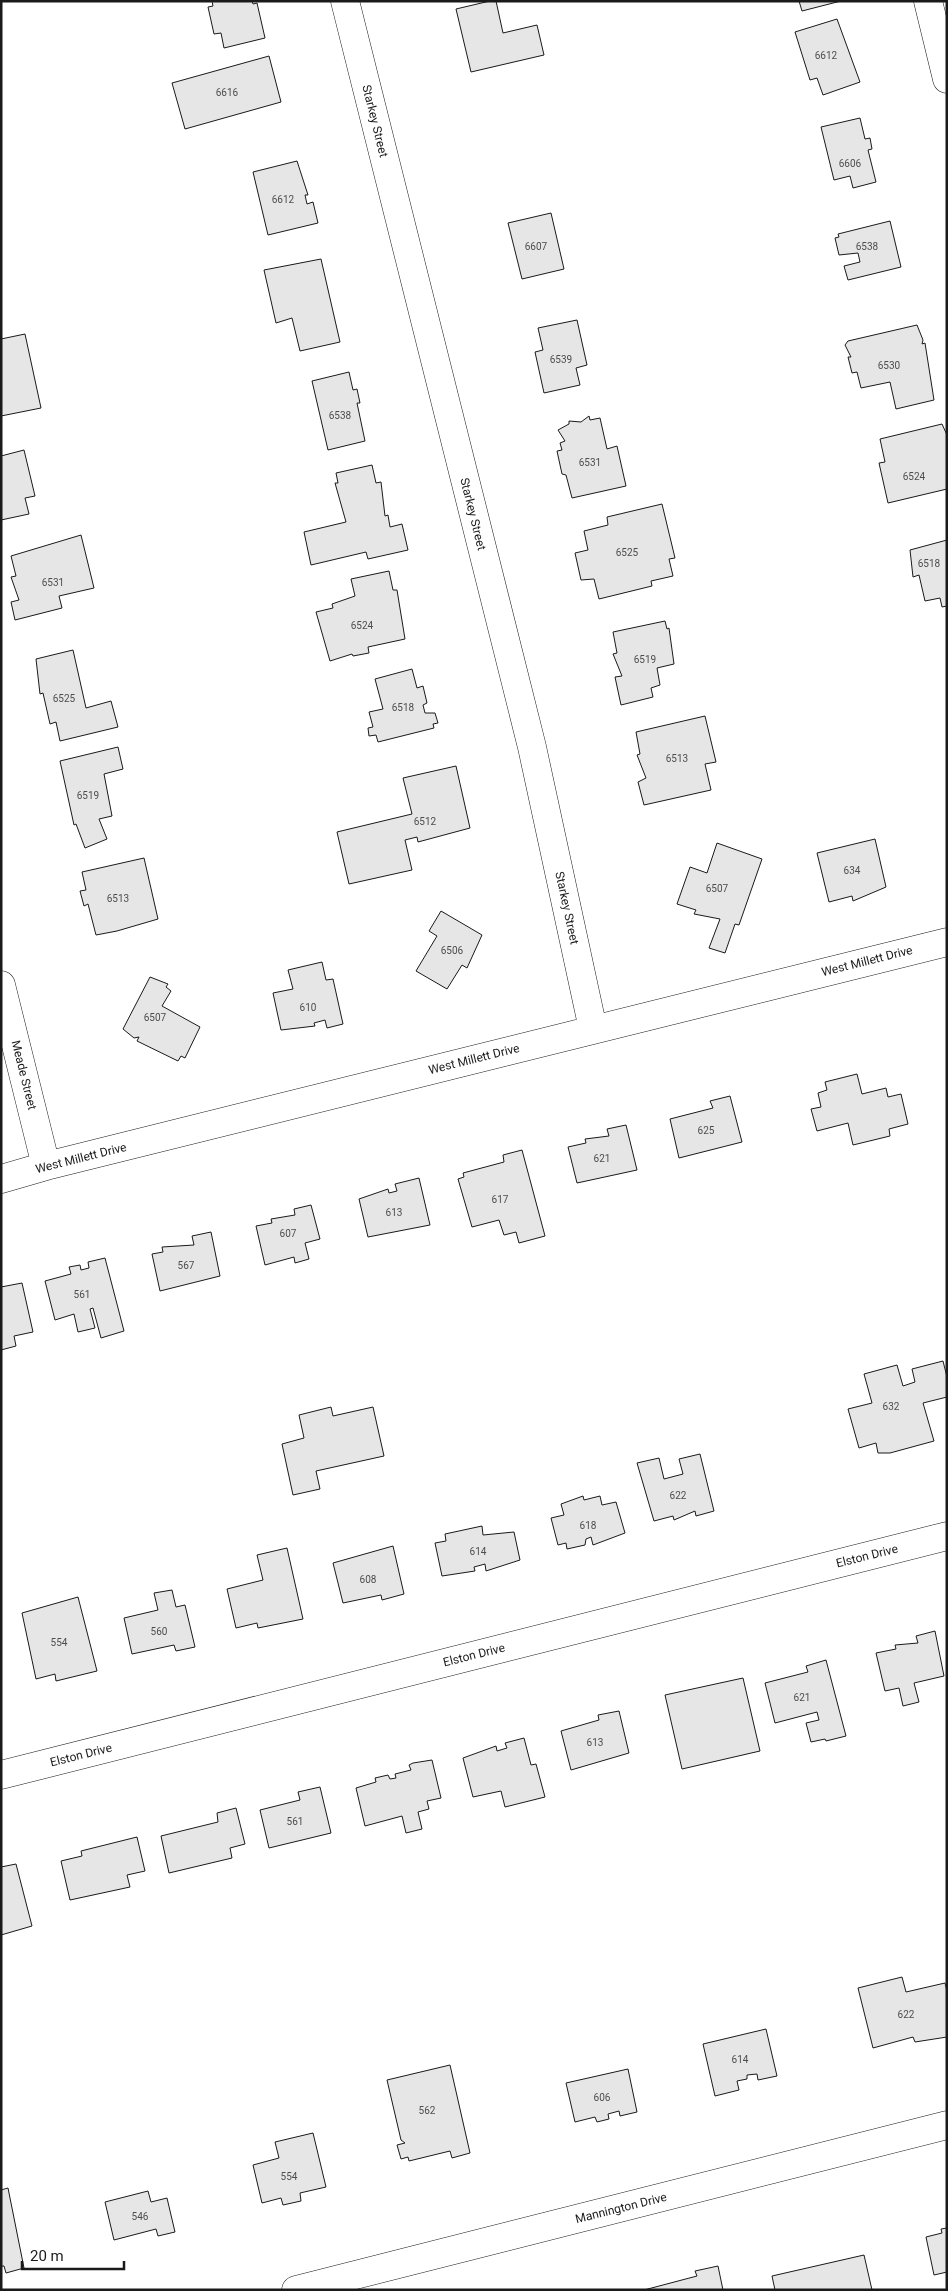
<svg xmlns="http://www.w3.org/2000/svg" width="948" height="2291" viewBox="0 0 948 2291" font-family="Roboto,sans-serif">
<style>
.building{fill:#e6e6e6;stroke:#1a1a1a}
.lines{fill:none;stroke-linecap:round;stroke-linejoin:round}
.minor-casing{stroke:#1a1a1a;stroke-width:29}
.minor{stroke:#fff;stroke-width:28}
.labels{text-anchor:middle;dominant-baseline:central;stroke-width:4;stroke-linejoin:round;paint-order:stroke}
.number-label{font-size:10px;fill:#4d4d4d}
.street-label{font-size:12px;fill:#1a1a1a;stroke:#fff}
</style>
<rect width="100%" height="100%" fill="#fff"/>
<path class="building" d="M212 1H252L253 4 257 3 265 38 224 48 221 33 214 34 208 7 213 6Z
M490 1H496L503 33 537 25 544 55 471 72 456 9Z
M799 1H841L802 11Z
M837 19 860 82 823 95 817 78 810 80 795 32Z
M269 56 281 102 185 129 172 83Z
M860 118 865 139 870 138 872 149 868 150 876 182 853 188 850 176 834 180 821 127Z
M297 161 308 195H305L307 204 313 202 318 223 268 235 253 172Z
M551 213 564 269 522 279 508 223Z
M890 221 901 267 848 280 844 266 860 262 858 253 839 255 835 238 839 237 838 234Z
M321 259 340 342 300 351 292 318 276 323 264 270Z
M577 320 587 365 576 368 580 385 544 393 535 352 543 350 538 328Z
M917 325 923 340 922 344 925 343 934 400 896 409 890 382 861 388 857 372 852 373 848 357H851L845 345 848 341Z
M25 334 41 408 1 416V339Z
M349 372 353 390 357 389 360 403H357L365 441 328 450 312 381Z
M589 416 590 420 600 418 607 449 617 446 626 486 572 498 566 475 562 474 557 451 562 450 560 443 565 441 558 430 569 424V421L581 422Z
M942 424 947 435V489L888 503 879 463 885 462 880 439Z
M24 450 35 496 25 498 29 514 1 520V456Z
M372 465 376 483 381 482 385 516 388 515 390 527 402 524 408 550 368 559 366 552 311 565 304 532 346 522 335 483H338L336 473Z
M662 504 675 558 669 559 673 576 651 581 652 586 599 599 594 579 581 580 575 553 588 550 584 531 608 525 607 517Z
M81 535 94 588 59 596 62 608 15 620 11 602 19 600 11 577 16 576 11 556Z
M947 540V606L942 607 940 598 925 601 919 575 913 577 910 550Z
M389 571 393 590H397L405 639 368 647 369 653 353 656 352 654 330 661 316 612 333 608 332 604 355 596 351 579Z
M665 621 667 629 669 628 674 664 657 668 660 685 651 688 653 697 621 705 615 677 622 676 613 654 617 653 613 632Z
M73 650 86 708 111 701 118 727 60 741 56 722 50 724 43 693 40 694 36 659Z
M412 669 417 688 423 686 427 703 423 705 425 713H435L438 723 433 724 434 728 378 742 376 735 369 736 368 728 373 727 369 712 383 709 375 679Z
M705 716 716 762 705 764 711 790 644 805 638 782 646 778 637 755 640 754 636 732Z
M118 747 123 769 104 774 112 816 99 819 107 839 85 848 76 824 74 825 60 761Z
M456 766 470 828 418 842 417 837 405 840 412 870 349 884 337 832 412 814 403 778Z
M875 839 886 887 853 901 852 896 829 902 817 853Z
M717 843 762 859 739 925 735 924 725 953 709 948 720 919 694 914 696 910 677 904 690 867 707 873Z
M144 858 158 919 117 931 96 935 88 904 84 906 80 891 86 890 82 872Z
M441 911 482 935 467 968 462 965 447 989 416 971 437 936 429 931Z
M322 962 326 980 333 979 343 1024 327 1028 325 1020 314 1023 315 1026 281 1030 273 993 293 989 288 970Z
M150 977 168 984 166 987 171 991 162 1006 200 1027 185 1058 181 1056 178 1061 137 1041 139 1037 134 1038 123 1029Z
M857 1074 862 1094 886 1088 888 1097 901 1094 908 1124 889 1129 890 1136 853 1145 848 1123 817 1131 811 1109 821 1107 818 1093 827 1090 825 1082Z
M730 1096 742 1142 679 1158 670 1119 713 1108 710 1101Z
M626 1125 637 1170 577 1183 568 1147 586 1143 585 1139 609 1136 607 1129Z
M522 1150 545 1236 519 1243 516 1232 504 1235 499 1220 472 1227 458 1179 464 1177 463 1173 504 1162 503 1155Z
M419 1178 430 1225 368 1237 359 1199 388 1189 389 1193 397 1191 395 1184Z
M311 1205 320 1239 305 1243 309 1259 295 1263 294 1257 265 1265 256 1226 272 1223 271 1219 295 1215 294 1209Z
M211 1232 220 1276 160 1291 152 1254 163 1252 162 1247 194 1245 192 1236Z
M105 1258 124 1331 101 1338 93 1308 90 1309 95 1328 78 1332 74 1314 55 1320 45 1281 71 1274 69 1267 80 1265 81 1270 89 1268 88 1262Z
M22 1283 33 1332 14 1336 16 1346 1 1350V1287Z
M943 1361 947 1377V1397L923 1403 934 1441 890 1453H878L876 1443 859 1448 848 1409 872 1403 864 1374 897 1365 903 1386 915 1382 912 1369Z
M331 1407 333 1416 373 1407 384 1456 316 1471 320 1489 293 1495 282 1444 304 1438 299 1415Z
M700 1454 714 1511 696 1516 695 1511 674 1520 673 1516 654 1521 637 1463 659 1458 664 1479 683 1474 679 1459Z
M583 1496 584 1500 600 1496 602 1505 616 1502 625 1533 593 1545 591 1537 586 1539 585 1545 567 1549 566 1543 558 1545 551 1518 564 1515 561 1504Z
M482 1526 483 1535 514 1532 520 1560 486 1571 485 1564 474 1567 475 1571 442 1576 435 1543 446 1541 445 1534Z
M393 1546 404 1594 382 1600 381 1595 343 1603 333 1563Z
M287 1548 303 1619 258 1628 257 1623 236 1628 227 1589 263 1580 257 1555Z
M172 1590 176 1607 185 1605 195 1647 176 1651 174 1645 132 1654 124 1618 158 1610 154 1593Z
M78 1597 97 1671 56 1681 55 1674 36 1679 22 1613Z
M935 1631 944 1676 914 1683 919 1702 903 1706 899 1688 885 1691 876 1653 896 1649 895 1645 918 1643 916 1636Z
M826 1660 846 1736 826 1741 825 1739 811 1742 806 1723 819 1720 817 1712 775 1723 765 1683 808 1672 806 1666Z
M743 1678 760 1751 682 1769 665 1695Z
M619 1711 629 1753 571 1770 561 1731 599 1720 598 1715Z
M524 1738 531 1765 536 1764 545 1797 505 1807 501 1791 473 1797 463 1758 496 1746 497 1751 507 1748 505 1743Z
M432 1760 441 1798 427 1801 429 1809 418 1812 422 1829 406 1833 402 1816 365 1826 356 1788 376 1782 375 1778 388 1775 390 1779 396 1778 395 1774 411 1770 409 1765 413 1763Z
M320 1787 331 1833 269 1848 260 1810 300 1800 298 1792Z
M236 1808 245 1844 230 1848 232 1858 169 1873 161 1836 218 1822 217 1813Z
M137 1837 145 1871 127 1875 130 1887 70 1900 61 1861 82 1856 81 1851Z
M16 1864 32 1926 1 1935V1867Z
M902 1977 906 1992 945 1983 947 1991V2037L915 2042 913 2037 873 2048 858 1988Z
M766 2029 777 2076 758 2080 757 2074 747 2075V2079L737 2081 739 2090 715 2096 703 2044Z
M450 2065 470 2153 452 2158 450 2151 409 2161 408 2157 401 2159 397 2145 405 2143 401 2140 387 2080Z
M628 2069 637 2112 620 2116 619 2111 608 2114 609 2119 597 2122 595 2117 575 2122 566 2083Z
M313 2133 326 2187 300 2193 301 2201 283 2205 281 2198 262 2203 253 2165 279 2158 275 2142Z
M8 2188 24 2268 6 2273 4 2266H1V2190Z
M148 2191 151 2202 167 2198 175 2232 158 2236 156 2229 114 2240 105 2202Z
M947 2228V2272L934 2275 926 2237 942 2233 941 2229Z
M864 2255 872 2290H775L772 2276Z
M718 2266 723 2290H644L697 2276 695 2271Z"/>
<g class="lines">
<defs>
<path id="minor" d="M345 1 532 747 593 1029
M928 1 947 79
M1 985 46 1166
M1 1179 46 1166 947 942
M1 1775 947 1536
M296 2290 947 2125"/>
</defs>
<use href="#minor" class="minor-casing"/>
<use href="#minor" class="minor"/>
</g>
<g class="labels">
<g class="number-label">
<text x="826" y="55">6612</text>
<text x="227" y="92">6616</text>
<text x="850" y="163">6606</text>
<text x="283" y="199">6612</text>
<text x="536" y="246">6607</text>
<text x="867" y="246">6538</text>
<text x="561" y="359">6539</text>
<text x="889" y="365">6530</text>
<text x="340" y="415">6538</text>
<text x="590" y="462">6531</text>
<text x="914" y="476">6524</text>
<text x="627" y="552">6525</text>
<text x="929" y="563">6518</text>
<text x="53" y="582">6531</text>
<text x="362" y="625">6524</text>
<text x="645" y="659">6519</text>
<text x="64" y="698">6525</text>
<text x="403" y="707">6518</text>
<text x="677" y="758">6513</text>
<text x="88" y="795">6519</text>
<text x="425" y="821">6512</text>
<text x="852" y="870">634</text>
<text x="717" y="888">6507</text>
<text x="118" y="898">6513</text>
<text x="452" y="950">6506</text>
<text x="308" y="1007">610</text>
<text x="155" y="1017">6507</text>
<text x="706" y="1130">625</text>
<text x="602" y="1158">621</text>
<text x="500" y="1199">617</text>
<text x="394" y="1212">613</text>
<text x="288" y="1233">607</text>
<text x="186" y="1265">567</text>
<text x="82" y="1294">561</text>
<text x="891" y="1406">632</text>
<text x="678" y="1495">622</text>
<text x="588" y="1525">618</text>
<text x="478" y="1551">614</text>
<text x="368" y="1579">608</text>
<text x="159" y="1631">560</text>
<text x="59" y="1642">554</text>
<text x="802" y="1697">621</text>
<text x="595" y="1742">613</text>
<text x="295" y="1821">561</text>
<text x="906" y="2014">622</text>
<text x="740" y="2059">614</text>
<text x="602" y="2097">606</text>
<text x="427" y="2110">562</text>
<text x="289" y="2176">554</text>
<text x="140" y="2216">546</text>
</g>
<g class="street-label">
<text transform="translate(375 121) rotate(76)">Starkey Street</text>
<text transform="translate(473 514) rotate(76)">Starkey Street</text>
<text transform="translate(567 908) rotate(78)">Starkey Street</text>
<text transform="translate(867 961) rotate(-14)">West Millett Drive</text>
<text transform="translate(474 1059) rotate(-14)">West Millett Drive</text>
<text transform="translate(24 1075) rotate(76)">Meade Street</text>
<text transform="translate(81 1158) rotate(-14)">West Millett Drive</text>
<text transform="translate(867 1556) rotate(-14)">Elston Drive</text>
<text transform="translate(474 1655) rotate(-14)">Elston Drive</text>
<text transform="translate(81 1755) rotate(-14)">Elston Drive</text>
<text transform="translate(621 2208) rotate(-14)">Mannington Drive</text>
</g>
</g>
<rect width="948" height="2291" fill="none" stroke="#1a1a1a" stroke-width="5"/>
<path d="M22 2261v8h102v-8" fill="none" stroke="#1a1a1a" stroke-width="2.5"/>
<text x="30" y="2261" font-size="15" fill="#1a1a1a" stroke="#ffffff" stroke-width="4" paint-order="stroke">20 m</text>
</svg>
